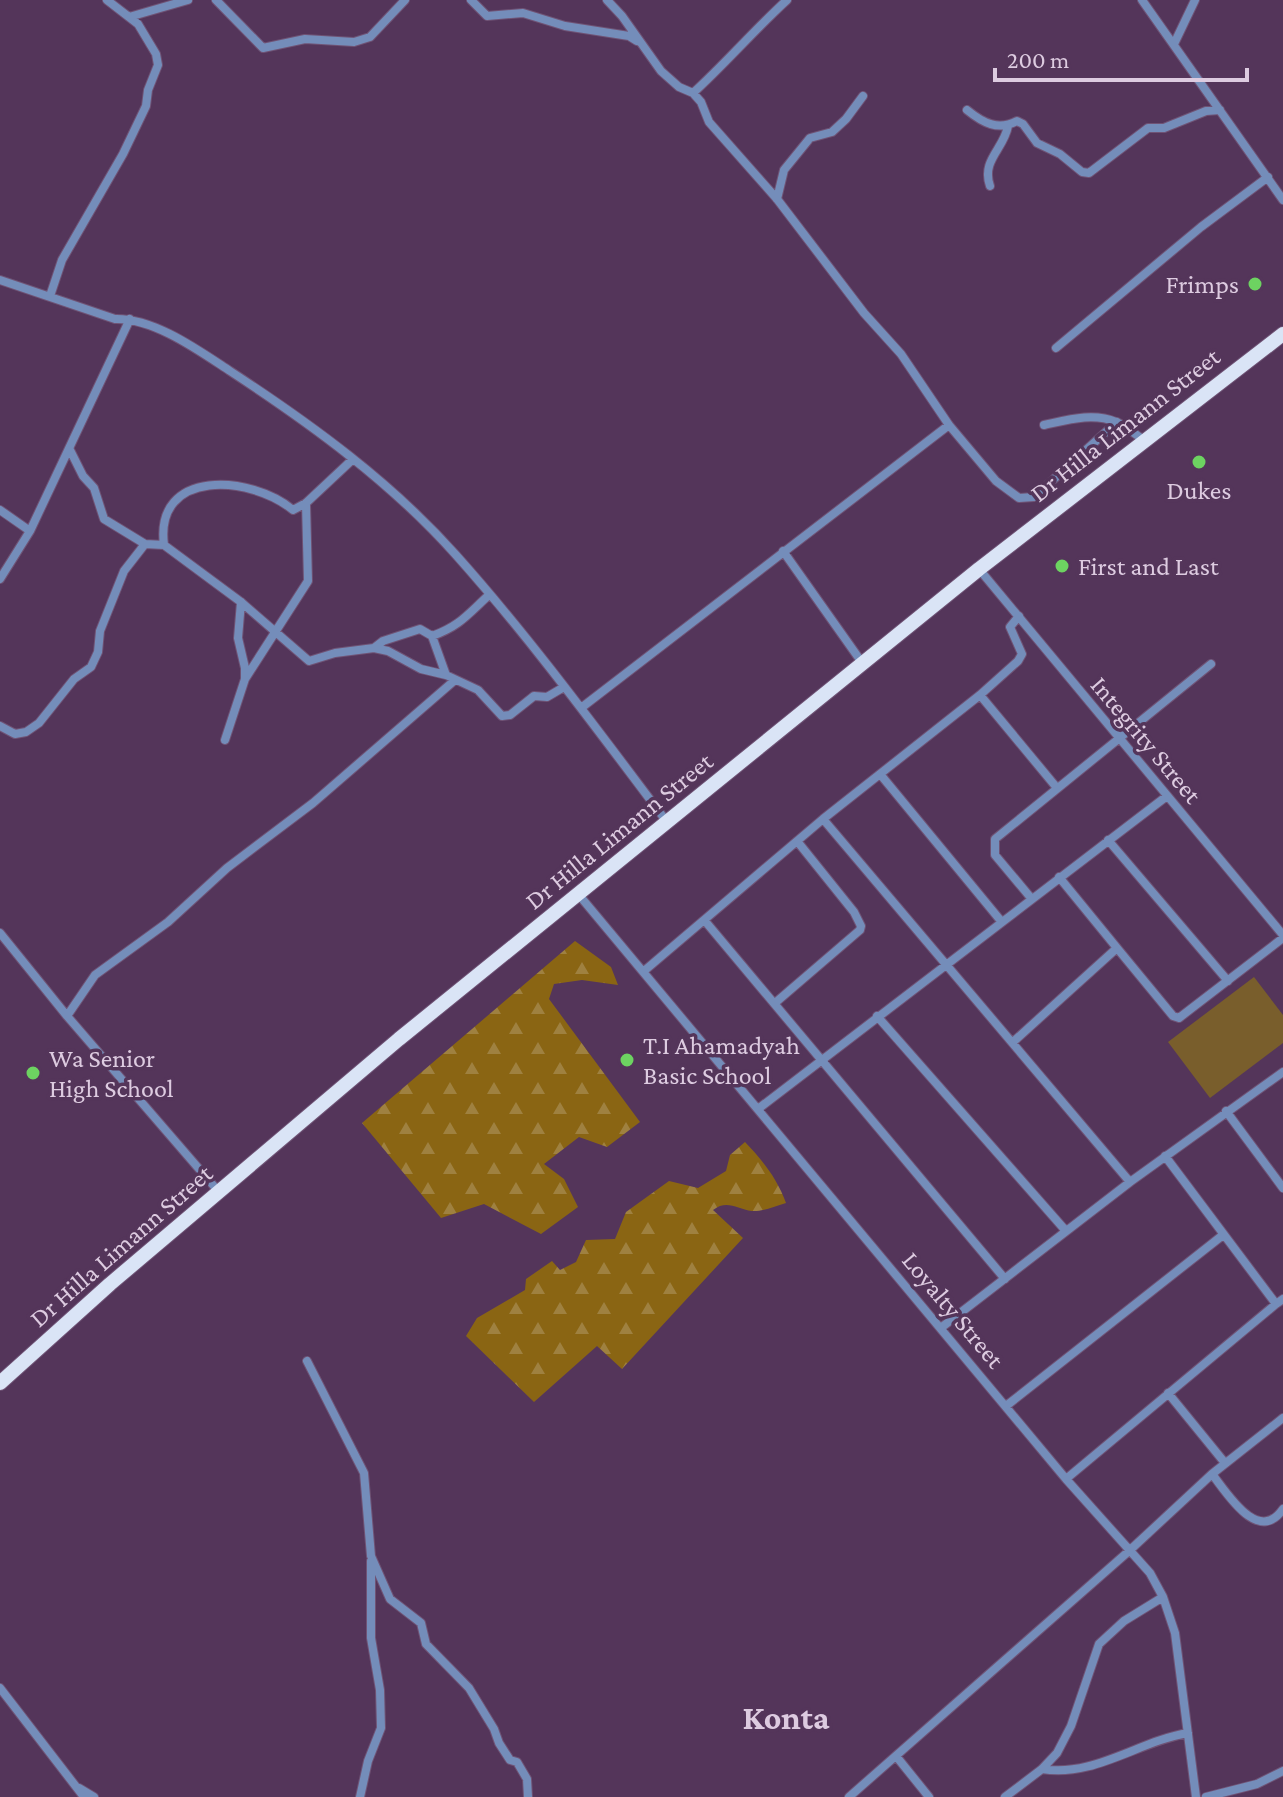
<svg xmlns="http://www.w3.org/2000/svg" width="1283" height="1797" viewBox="0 0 1283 1797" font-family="'Crimson Pro',serif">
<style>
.forest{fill:url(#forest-firs)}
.garden{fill:#795e2c}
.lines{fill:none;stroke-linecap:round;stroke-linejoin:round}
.minor-casing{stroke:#6f5375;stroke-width:10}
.trunk-casing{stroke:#6f5375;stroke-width:16}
.minor{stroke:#748dba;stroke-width:8}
.trunk{stroke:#dae4f6;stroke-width:14}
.poi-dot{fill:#6dd361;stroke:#54355a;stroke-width:3}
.labels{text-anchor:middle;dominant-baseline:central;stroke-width:7;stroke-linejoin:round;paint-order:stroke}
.poi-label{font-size:26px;fill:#ddcbe0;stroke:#54355a;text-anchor:start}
.street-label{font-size:26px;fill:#ddcbe0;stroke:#54355a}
.district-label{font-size:34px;font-weight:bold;fill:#ddcbe0;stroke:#54355a}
</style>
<defs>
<pattern id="forest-firs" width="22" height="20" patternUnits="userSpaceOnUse" patternTransform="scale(2)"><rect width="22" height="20" fill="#8a6513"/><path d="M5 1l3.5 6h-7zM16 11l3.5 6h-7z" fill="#9f8140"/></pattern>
</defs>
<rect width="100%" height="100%" fill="#54355a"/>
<path class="forest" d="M575 941 611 967 618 985 582 980 554 984 549 999 640 1122 607 1147 579 1137 544 1164 564 1179 578 1207 541 1234 484 1204 441 1218 362 1123Z
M745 1142C763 1161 777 1178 786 1203 776 1206 762 1212 752 1211 737 1209 727 1199 713 1210L743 1238 622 1369 597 1346 534 1402 466 1336 477 1318 525 1290 526 1279 552 1261 560 1270 576 1262 586 1240 615 1239 626 1212 669 1181 698 1188 726 1171 730 1155Z"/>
<path class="garden" d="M1254 977 1283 1015V1043L1210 1098 1168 1042Z"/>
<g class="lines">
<defs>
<path id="minor" d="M216 0 263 48 305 39 354 42 370 37 405 0
M471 0 487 16 523 13 565 26 629 36 637 41
M607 0 622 16 661 71 679 87 693 93 701 102 709 122 777 199 864 313 901 354 949 425 996 481 1019 498 1034 497 1117 422
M1142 0 1283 200
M129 17 188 0
M1174 44 1195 0
M693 93C726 63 754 30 787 0
M967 110C983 123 998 131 1017 121L1023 124 1037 143 1060 154 1082 172 1089 173 1148 128H1164L1206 111 1220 110
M990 186C981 160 1004 149 1008 126
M777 199 784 170 810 138 832 132 846 119 863 96
M0 280 115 319C154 318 198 350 230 371 311 424 391 482 456 555 531 639 599 732 667 822
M50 296 62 260 123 154 146 106 148 90 158 65 156 54 138 24 107 0
M1056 348 1201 227 1268 177
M1044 425C1067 420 1093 412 1116 422 1126 426 1136 435 1144 440
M70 450 83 476 94 488 104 519 145 544 164 545 241 602 309 661 335 653 374 648 383 641 420 629 432 636 446 675 478 690 502 716 510 715 534 696 547 697 564 687
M0 510 30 531
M164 545C154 468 251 475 293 510L306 503 353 459
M783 551 863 664
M979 569 1283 935
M0 579 30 531 130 319
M432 636C460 626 468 614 489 595
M374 648 388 651 421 669 446 675
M245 679 308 581 306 503
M980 695 1057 788
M581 708 949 425
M0 726 15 734 26 732 39 723 74 679 91 667 98 652 100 631 124 571 145 544
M225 740 245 679V668L238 638 241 602
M880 774 1001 921
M823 819 1130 1182
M1108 840 1228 981
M579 895 1066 1479 1150 1573 1163 1597 1175 1633 1196 1797
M1031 898 995 855V839L1211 664
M705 921 1005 1279
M0 933 67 1016 219 1192
M1117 948 1173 1016 1179 1018 1283 938
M644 971 823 819 980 695 1018 661 1022 654 1010 627 1019 616
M775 1003 860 930 861 926 854 912 797 841
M67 1016 95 975 168 922 227 868 313 803 455 680
M877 1016 1066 1231
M1013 1042 1117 948 1059 877
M758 1109 1167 796
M1226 1111 1283 1188
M1165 1156 1276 1304 1283 1299
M942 1327 1130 1182 1283 1072
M307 1361 364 1473 371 1556 390 1599 421 1623 426 1644 469 1688 494 1729 499 1743 510 1760 517 1762 527 1779 528 1797
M1168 1393 1225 1463
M1006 1406 1223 1235
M1212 1474C1227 1493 1258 1545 1283 1509
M1066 1479 1276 1304
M0 1688 84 1797
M896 1756 929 1797
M1042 1769C1093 1778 1139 1741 1188 1733
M79 1788 94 1797
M360 1797 368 1761 381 1728 380 1690 371 1638V1561
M849 1797 1129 1551 1212 1474 1283 1418
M1005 1797 1042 1769 1057 1753 1071 1726 1099 1644 1124 1621 1163 1597
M1206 1797 1257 1784 1283 1771"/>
<path id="trunk" d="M0 1383 110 1284 399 1039 979 569 1283 334"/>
</defs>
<use href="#minor" class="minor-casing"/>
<use href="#trunk" class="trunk-casing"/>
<use href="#minor" class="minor"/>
<use href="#trunk" class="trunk"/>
</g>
<g class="poi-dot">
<circle cx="1255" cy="284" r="8"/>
<circle cx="1199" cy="462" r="8"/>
<circle cx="1062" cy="566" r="8"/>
<circle cx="627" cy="1060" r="8"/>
<circle cx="33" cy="1073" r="8"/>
</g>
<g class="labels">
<g class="poi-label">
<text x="1239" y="284" text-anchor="end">Frimps</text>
<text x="1199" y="490" text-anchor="middle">Dukes</text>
<text x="1078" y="566">First and Last</text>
<text x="643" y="1045">T.I Ahamadyah<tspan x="643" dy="30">Basic School</tspan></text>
<text x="49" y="1058">Wa Senior<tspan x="49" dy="30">High School</tspan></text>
</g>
<g class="street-label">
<text transform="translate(1125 425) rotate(-38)">Dr Hilla Limann Street</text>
<text transform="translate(1146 740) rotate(50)">Integrity Street</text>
<text transform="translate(619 831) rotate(-39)">Dr Hilla Limann Street</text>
<text transform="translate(121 1246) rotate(-41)">Dr Hilla Limann Street</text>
<text transform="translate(953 1310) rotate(50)">Loyalty Street</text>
</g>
<g class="district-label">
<text x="786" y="1717">Konta</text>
</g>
</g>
<path d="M995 68v12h252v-12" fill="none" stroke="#ddcbe0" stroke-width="4"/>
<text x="1007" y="68" font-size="24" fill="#ddcbe0" stroke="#54355a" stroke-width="6" paint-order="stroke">200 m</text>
</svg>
